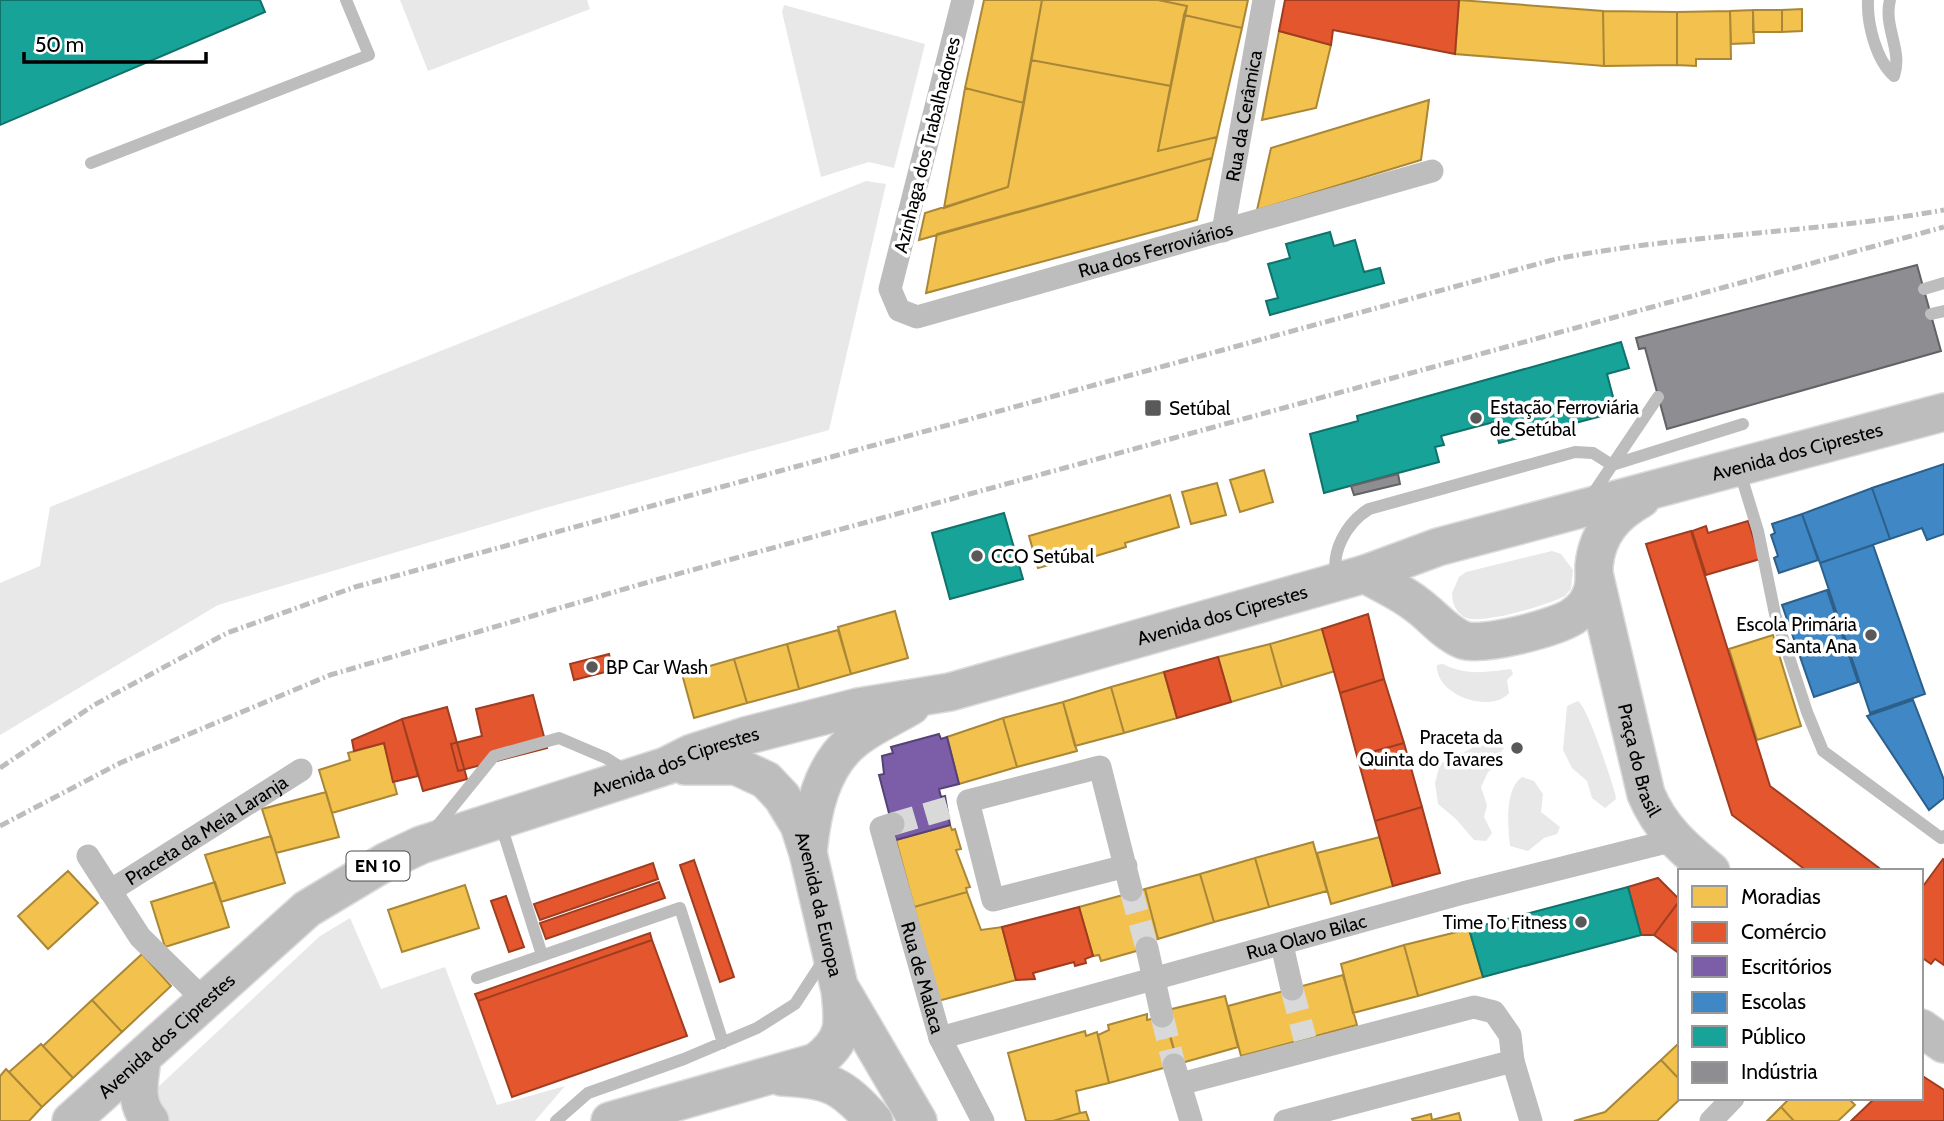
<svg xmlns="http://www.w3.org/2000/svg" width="1944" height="1121" viewBox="0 0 1944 1121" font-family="Cabin,sans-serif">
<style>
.green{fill:#e8e8e8}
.homes{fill:#f2c14e;stroke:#a98737;stroke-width:2}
.shops{fill:#e4572e;stroke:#a03d20;stroke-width:2}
.offices{fill:#7b5ea7;stroke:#564275;stroke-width:2}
.schools{fill:#3f88c5;stroke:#2c5f8a;stroke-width:2}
.public{fill:#17a398;stroke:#10726a;stroke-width:2}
.industry{fill:#8d8d92;stroke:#636366;stroke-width:2}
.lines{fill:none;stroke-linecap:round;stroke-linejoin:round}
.minor-tunnel{stroke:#d9d9d9;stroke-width:23;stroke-dasharray:23 11;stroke-linecap:butt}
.primary-casing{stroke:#dbdbdb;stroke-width:40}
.service{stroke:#bdbdbd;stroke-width:12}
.minor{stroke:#bdbdbd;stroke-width:23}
.primary{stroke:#bdbdbd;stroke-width:37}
.rail{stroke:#bdbdbd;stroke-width:5;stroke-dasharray:10 3.5 2 3.5;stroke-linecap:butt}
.poi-dot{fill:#595959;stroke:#fff;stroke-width:2.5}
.labels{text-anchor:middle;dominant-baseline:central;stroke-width:7;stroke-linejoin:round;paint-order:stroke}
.shield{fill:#fff;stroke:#4c4c4c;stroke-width:2}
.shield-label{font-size:18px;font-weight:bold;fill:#000}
.street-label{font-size:19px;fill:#000;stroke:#fff}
.poi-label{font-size:19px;fill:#000;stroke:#fff;text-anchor:start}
</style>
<rect width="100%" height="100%" fill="#fff"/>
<path class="green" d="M400 0H587L590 9 428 71Z
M784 5 925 44 894 168 869 162 821 177 782 12Z
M866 181 886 184 829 430 545 508 218 605 0 735V583L40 566 50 507Z
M1552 551 1561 554 1573 570 1571 589 1565 596C1548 605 1479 626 1464 617 1455 611 1452 602 1452 593L1459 577 1466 572Z
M1443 664C1467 676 1487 672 1511 669L1513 674 1507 680 1509 693C1491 714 1435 696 1437 665Z
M1578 701C1588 708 1610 776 1615 793L1616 799 1605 808 1592 798 1587 781 1572 768 1563 750 1567 706Z
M1491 733 1501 735 1504 748 1495 760 1498 763 1488 772 1481 787 1487 805 1484 817 1492 833 1486 841 1474 840 1456 819 1438 804 1435 783 1440 764 1470 749Z
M1522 777 1534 781 1543 794 1541 812 1560 827 1557 834 1544 838 1528 851 1510 846C1508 826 1504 790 1522 777Z
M350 918 381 989 445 967 497 1105 565 1086 535 1121H161L157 1116V1088L320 936Z"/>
<path class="homes" d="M984 0H1042L1024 103 965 88Z
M1042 0H1158L1187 6 1171 86 1031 60Z
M1158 0H1248L1242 28 1184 15 1187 6Z
M1459 0 1603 11 1604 66 1455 54Z
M1802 9V31L1782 32V10Z
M1753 10H1782V32H1753Z
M1753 10 1754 43 1731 44 1730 11Z
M1603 11 1677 12V65L1604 66Z
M1730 11 1731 59H1696V66L1677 65V12Z
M1184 15 1242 28 1217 137 1158 151Z
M1279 31 1331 45 1316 108 1262 120Z
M1031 60 1171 86 1158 151 1217 137 1212 158 919 240 925 213 1008 187Z
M965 88 1024 103 1008 187 944 208Z
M1429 100 1421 160 1257 210 1271 148Z
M1212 158 1197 220 926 293 937 234Z
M1264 470 1273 502 1240 512 1230 480Z
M1217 483 1226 515 1191 524 1182 492Z
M1170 495 1179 527 1125 543 1126 547 1089 558 1087 554 1038 568 1029 536Z
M895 611 908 658 851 674 838 627Z
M1322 629 1335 671 1282 687 1270 644Z
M838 630 851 674 799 689 787 644Z
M1773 635 1801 726 1757 740 1729 649Z
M787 644 799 689 747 703 734 659Z
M1270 644 1282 687 1231 702 1218 657Z
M734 659 747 703 694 718 682 674Z
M1164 672 1177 718 1124 733 1111 687Z
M1111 687 1124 733 1075 746 1063 702Z
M1063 702 1077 751 1017 767 1003 718Z
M1003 718 1017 767 959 784 947 737Z
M384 743 397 794 332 813 319 770 350 760 348 753Z
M326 792 339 837 276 853 262 809Z
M950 825 952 830 955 829 961 849 956 850 970 887 966 888 967 892 914 907 896 840Z
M271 836 285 883 221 902 205 855Z
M1380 837 1393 886 1331 904 1317 853Z
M1313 842 1327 891 1269 907 1255 858Z
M1255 858 1269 907 1214 922 1200 874Z
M68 871 98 903 48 949 18 916Z
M1200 874 1214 922 1158 939 1145 889Z
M215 882 229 927 165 947 151 902Z
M465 885 479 928 402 952 388 910Z
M1145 889 1158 939 1152 940 1154 946 1101 961 1099 955 1093 956 1079 907Z
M967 892 981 930 1002 927 1016 980 938 1001 914 907Z
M1469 929 1483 977 1418 996 1404 945Z
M1404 945 1418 996 1353 1013 1341 964Z
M142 954 171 986 122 1032 92 1000Z
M1343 975 1357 1025 1241 1056 1228 1006Z
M1225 996 1238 1047 1178 1064 1165 1017 1172 1009Z
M92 1000 122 1032 73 1078 43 1046Z
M1147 1014V1020L1164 1016 1178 1064 1109 1083 1098 1035 1109 1030 1108 1025Z
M1085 1031 1086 1036 1097 1032 1109 1083 1076 1091 1080 1113 1053 1121H1026L1008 1053Z
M1680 1042V1080L1661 1060Z
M41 1044 73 1078 42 1107 9 1072Z
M1661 1060 1680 1080 1681 1098 1657 1121H1574L1605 1112Z
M6 1069 42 1107 29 1121H0V1076Z
M1790 1098H1848L1855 1105 1838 1121H1794L1781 1107Z
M1781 1107 1794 1121H1767Z
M1086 1112 1089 1121H1053L1080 1113Z
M1459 1113 1461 1121H1413L1412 1119 1431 1114 1432 1120Z"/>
<path class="shops" d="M1285 0H1459L1455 54 1333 30 1331 45 1279 31Z
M1748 521 1760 559 1706 575 1692 531 1706 526 1708 533Z
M1691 531 1770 786 1883 871H1807L1732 815 1646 544Z
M1368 614 1384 679 1340 693 1322 629Z
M609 654 613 670 574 680 570 664Z
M1218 657 1231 702 1177 718 1164 672Z
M1384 679 1404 743 1357 756 1340 693Z
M533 695 547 748 458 771 451 744 482 736 476 709Z
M447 707 467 779 423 791 402 719Z
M402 719 418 776 393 782 384 743 354 751 352 740Z
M1404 743 1422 807 1375 821 1357 756Z
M1422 807 1440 873 1393 886 1375 821Z
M1943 859 1944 860V965L1935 959 1931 964 1921 957V889Z
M694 860 734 977 720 982 680 865Z
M653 863 658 879 540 920 534 904Z
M1658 878 1680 900 1654 935H1641L1628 887Z
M659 882 665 898 546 939 540 923Z
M506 896 524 947 509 952 491 901Z
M1680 900V954L1654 935Z
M1079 907 1093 956 1085 959 1086 963 1075 966 1074 962 1033 973 1035 979 1016 980 1002 927Z
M650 933 652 940 478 1001 475 994Z
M652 940 687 1036 512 1097 478 1001Z
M1921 1075 1944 1090V1121H1851L1875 1098H1921Z"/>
<path class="offices" d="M939 734 941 739 947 737 959 784 939 789 941 797 945 796 950 825 896 840 879 775 884 774 882 756 893 753 891 747Z"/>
<path class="schools" d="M1944 464V534L1927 540 1922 528 1890 539 1872 488Z
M1872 488 1890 539 1820 563 1802 514Z
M1802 514 1818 560 1779 573 1774 558 1778 556 1771 535 1775 533 1772 524Z
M1873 545 1925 694 1870 713 1820 563Z
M1827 590 1858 682 1814 697 1782 605Z
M1913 700 1944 780V798L1929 810 1867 716Z"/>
<path class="public" d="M0 0H260L265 12 0 125Z
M1330 232 1334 246 1355 240 1364 272 1380 268 1384 283 1270 315 1266 301 1278 298 1268 264 1290 258 1286 244Z
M1621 342 1629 368 1607 374 1617 412 1499 443 1494 422 1441 436 1444 445 1435 447 1439 462 1324 493 1310 434 1358 421 1357 416Z
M1004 513 1023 579 950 599 932 533Z
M1628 887 1641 935 1483 977 1469 929Z"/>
<path class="industry" d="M1917 265 1941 351 1667 429 1645 348 1639 349 1636 338Z
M1398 474 1400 484 1354 495 1351 486Z"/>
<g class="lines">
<path class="minor-tunnel" d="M893 824 948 808
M1131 890 1147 948
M1292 989 1305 1039
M1162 1016 1174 1065"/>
<defs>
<g id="primary">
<path d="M1365 574C1382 584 1401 592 1416 604 1432 615 1445 633 1463 640 1483 647 1554 628 1572 617 1581 611 1589 602 1592 592 1595 584 1594 575 1594 566 1597 534 1614 514 1641 499"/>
<path id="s6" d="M1595 578 1646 794C1660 828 1683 848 1711 871"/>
<path id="s7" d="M685 766H736L766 780 782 797 799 825 808 853 839 986 918 1121"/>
<path d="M808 852C812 812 821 766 854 740 871 726 893 717 911 706"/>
<path d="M1921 1028 1944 1044"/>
<path d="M142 1059C139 1082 134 1102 150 1121"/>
<path d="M782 1077C829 1079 842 1085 874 1121"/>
<path id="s8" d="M71 1121 307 909 387 861 421 845 666 766 692 753 745 736 858 707 950 692 1365 574 1438 547 1944 412"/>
<path d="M610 1121 816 1062C846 1040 844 1024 840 990"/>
</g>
</defs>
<use href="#primary" class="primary-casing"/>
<path class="service" d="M1868 0C1867 24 1876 60 1894 76 1903 50 1883 27 1890 0
M91 163 369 55 346 0
M1924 289 1944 283
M1931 314 1944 311
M1612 465 1743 424
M1739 469 1758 531 1775 614 1807 712 1823 751 1941 838 1944 836
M1590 498 1658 397
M1337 578C1330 553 1346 523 1369 509L1575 452 1593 453 1612 465
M500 822 542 955
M434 830 494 756 559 738 606 758 628 772
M477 978 680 908 723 1043
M556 1121 588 1093 684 1059 757 1028 795 1004 825 958"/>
<g class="minor">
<path id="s1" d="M963 0 890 289 899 310 917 317 1432 171"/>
<path id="s2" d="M1223 231 1264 0"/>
<path id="s3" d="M893 824 881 828 940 1038 983 1121"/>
<path d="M88 856 140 937 204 1000"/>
<path d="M1126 866 993 900 968 801 1100 767 1131 890"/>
<path id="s4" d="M110 891 301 770"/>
<path d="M1282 945 1292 989"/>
<path d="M1147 948 1162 1016"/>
<path id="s5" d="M940 1038 1463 893 1674 840"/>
<path d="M1513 1061 1531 1121"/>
<path d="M1174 1065 1191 1121"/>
<path d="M1180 1084 1474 1007 1494 1012 1510 1035 1513 1061 1285 1121"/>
<path d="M1711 1121 1733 1098"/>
</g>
<use href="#primary" class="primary"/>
<path class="rail" d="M0 768 94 705 227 633 355 587 1556 259C1685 234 1815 233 1944 210
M0 826 120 763 330 675 652 581 1944 227"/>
</g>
<g class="poi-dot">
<rect x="1144" y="399" width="18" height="18" rx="3.5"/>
<circle cx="1476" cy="418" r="7"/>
<circle cx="977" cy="556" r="7"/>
<circle cx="1871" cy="635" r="7"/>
<circle cx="592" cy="667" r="7"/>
<circle cx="1517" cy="748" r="7"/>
<circle cx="1581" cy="922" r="7"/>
</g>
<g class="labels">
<rect class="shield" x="346.5" y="851.5" width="63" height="29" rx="5"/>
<g class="shield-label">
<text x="378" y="866">EN 10</text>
</g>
<g class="street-label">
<text stroke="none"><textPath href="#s2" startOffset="117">Rua da Cerâmica</textPath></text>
<text transform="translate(927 145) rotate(-76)">Azinhaga dos Trabalhadores</text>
<text stroke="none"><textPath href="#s1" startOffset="588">Rua dos Ferroviários</textPath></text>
<text stroke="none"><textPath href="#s8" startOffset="1881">Avenida dos Ciprestes</textPath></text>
<text stroke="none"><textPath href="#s8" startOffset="1283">Avenida dos Ciprestes</textPath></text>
<text stroke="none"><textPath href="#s6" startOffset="187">Praça do Brasil</textPath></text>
<text stroke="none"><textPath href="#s8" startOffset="716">Avenida dos Ciprestes</textPath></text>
<text stroke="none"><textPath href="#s4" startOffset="114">Praceta da Meia Laranja</textPath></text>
<text stroke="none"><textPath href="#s7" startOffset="222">Avenida da Europa</textPath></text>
<text stroke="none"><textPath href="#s5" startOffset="380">Rua Olavo Bilac</textPath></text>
<text stroke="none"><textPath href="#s3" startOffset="168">Rua de Malaca</textPath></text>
<text stroke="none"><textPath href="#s8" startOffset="128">Avenida dos Ciprestes</textPath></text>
</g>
<g class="poi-label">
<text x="1490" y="407">Estação Ferroviária<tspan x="1490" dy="22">de Setúbal</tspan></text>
<text x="1169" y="408">Setúbal</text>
<text x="991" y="556">CCO Setúbal</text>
<text x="1857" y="624" text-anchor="end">Escola Primária<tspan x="1857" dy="22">Santa Ana</tspan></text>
<text x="606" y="667">BP Car Wash</text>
<text x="1503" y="737" text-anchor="end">Praceta da<tspan x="1503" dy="22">Quinta do Tavares</tspan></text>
<text x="1567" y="922" text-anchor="end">Time To Fitness</text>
</g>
</g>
<rect x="1678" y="869" width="245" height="231" fill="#ffffff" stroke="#999999" stroke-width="2"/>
<rect x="1692" y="886" width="35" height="21" fill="#f2c14e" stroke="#999999" stroke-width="2"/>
<text x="1741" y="904" font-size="21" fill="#000000">Moradias</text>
<rect x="1692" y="922" width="35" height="21" fill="#e4572e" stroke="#999999" stroke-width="2"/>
<text x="1741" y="939" font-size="21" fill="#000000">Comércio</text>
<rect x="1692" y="956" width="35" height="21" fill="#7b5ea7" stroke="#999999" stroke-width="2"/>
<text x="1741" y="974" font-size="21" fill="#000000">Escritórios</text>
<rect x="1692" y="992" width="35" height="21" fill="#3f88c5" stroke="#999999" stroke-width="2"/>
<text x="1741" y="1009" font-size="21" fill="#000000">Escolas</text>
<rect x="1692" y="1026" width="35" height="21" fill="#17a398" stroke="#999999" stroke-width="2"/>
<text x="1741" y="1044" font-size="21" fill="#000000">Público</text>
<rect x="1692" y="1062" width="35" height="21" fill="#8d8d92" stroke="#999999" stroke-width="2"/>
<text x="1741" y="1079" font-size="21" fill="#000000">Indústria</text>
<path d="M24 52v10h182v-10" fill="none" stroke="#000000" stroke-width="3.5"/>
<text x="35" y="52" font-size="21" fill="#000000" stroke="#ffffff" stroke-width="5" paint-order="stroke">50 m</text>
</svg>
